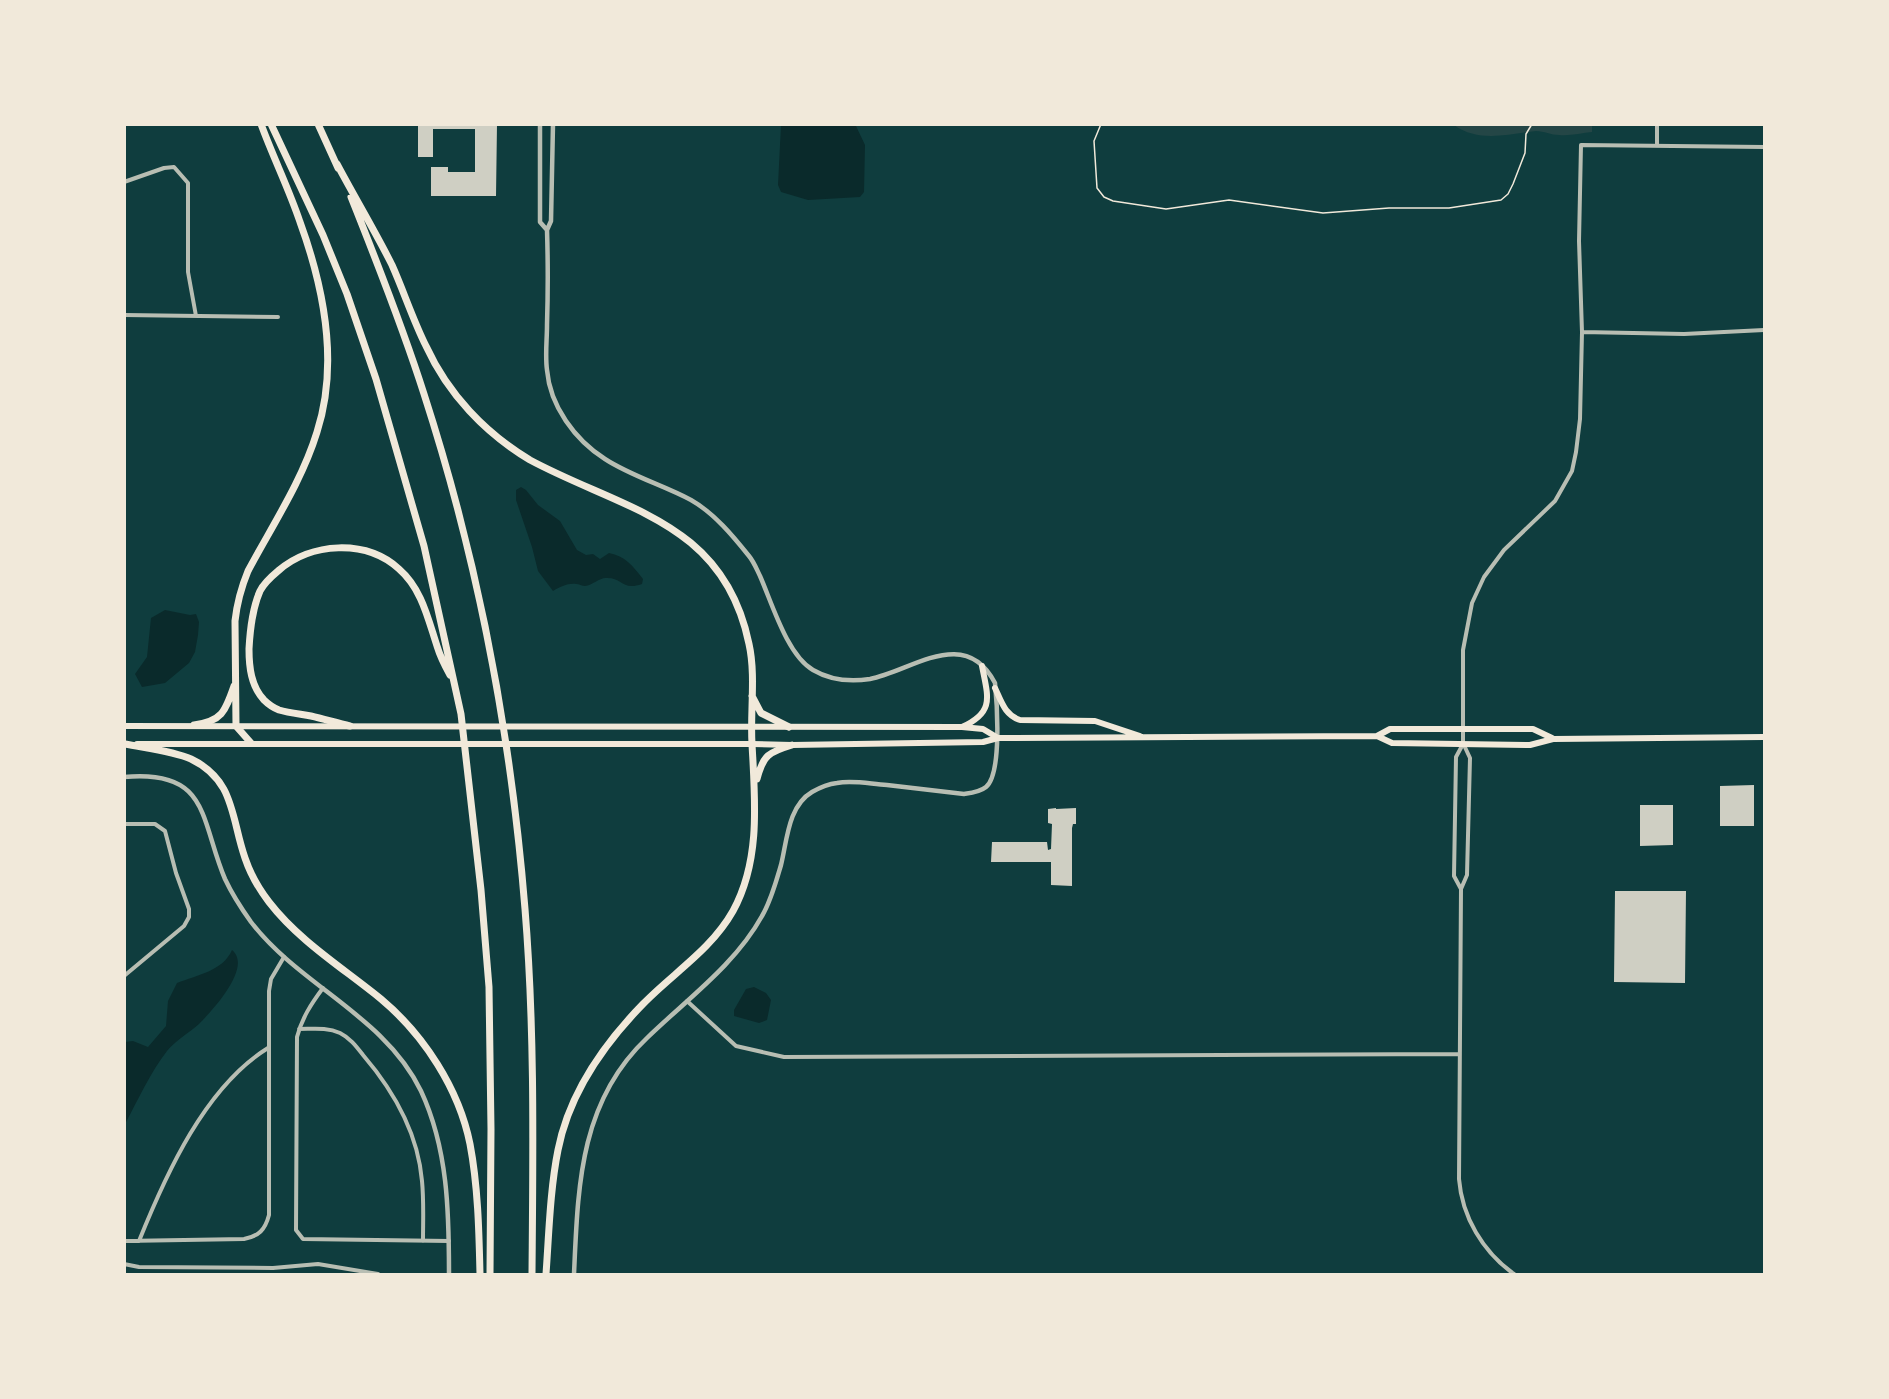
<svg xmlns="http://www.w3.org/2000/svg" width="1889" height="1399" viewBox="0 0 1889 1399" font-family="'IBM Plex Sans',sans-serif">
<style>
.green{fill:#244646}
.water{fill:#0a2a2b}
.building{fill:#cfcfc3}
.lines{fill:none;stroke-linecap:round;stroke-linejoin:round}
.path{stroke:#f1e9da;stroke-width:1.5}
.minor{stroke:#b8beb3;stroke-width:4}
.tertiary{stroke:#b8beb3;stroke-width:4.5}
.primary{stroke:#f1e9da;stroke-width:6}
.motorway{stroke:#f1e9da;stroke-width:7}
</style>
<rect width="100%" height="100%" fill="#0f3d3e"/>
<path class="green" d="M1454 125H1592V132C1582 133 1570 136 1559 135 1551 135 1544 131 1536 131 1508 134 1479 143 1454 125Z"/>
<path class="water" d="M842 124 856 126 865 145 864 192 860 197 808 200 781 192 778 185 781 125Z
M521 487 526 490 538 505 560 521 577 550 586 555 593 554 600 559 609 553C625 556 633 566 643 579L642 584C622 591 623 578 607 578 600 577 593 585 585 586 582 586 579 584 576 584 568 583 560 587 553 591L538 571 532 547 516 500V490Z
M165 610 190 615 196 614 199 622 198 635 195 652 189 663 165 683 142 687 135 674 147 657 151 618Z
M232 950C253 967 212 1011 199 1024 189 1033 176 1040 167 1051 150 1073 138 1100 125 1124V1042L133 1041 148 1047 166 1026 168 1001 177 983C197 975 223 971 232 950Z
M754 987 766 993 771 1000 767 1020 759 1023 734 1016V1010L746 989Z"/>
<path class="building" d="M418 124H497L496 196H431V167H448V172H475V129H433V157H418Z
M1754 785V826H1720V786Z
M1640 805H1673V845L1640 846Z
M1056 808V809L1076 808V824H1073L1072 828V886L1051 885V862H991L992 842H1047L1048 850 1051 849 1052 824 1048 823V809Z
M1615 891H1686L1685 983 1614 982Z"/>
<g class="lines">
<path class="path" d="M1101 124 1094 141 1097 188 1104 197 1113 201 1166 209 1229 200 1323 213 1389 208H1449L1501 200 1508 194 1513 184 1525 153 1526 134 1532 124"/>
<path class="minor" d="M1657 146V124
M124 182 164 168 174 167 188 183V272L196 316
M124 315 278 317
M1582 332 1684 334 1764 330
M124 824H155L165 831 176 873 189 909V917L184 926 124 976
M1461 889 1454 876 1456 757 1463 744
M323 988C311 1004 302 1018 297 1037L296 1230 303 1239 449 1241
M687 1001 736 1046 784 1057 1459 1054
M299 1029C313 1029 327 1027 340 1033 350 1038 356 1046 363 1055 393 1090 418 1134 422 1181 424 1201 423 1221 423 1241
M124 1241 244 1239C259 1236 265 1230 269 1215V991L271 979 284 957
M139 1241C166 1174 205 1087 268 1048
M124 1264 139 1267 273 1268 318 1264 378 1274
M1514 1274C1483 1252 1462 1217 1459 1179L1461 889 1467 875 1470 758 1463 743V650L1472 603 1484 577 1504 550 1555 501 1572 471 1576 452 1580 419 1582 332 1579 241 1581 145 1764 147"/>
<path class="tertiary" d="M540 124V222L547 230
M553 124 551 221 547 230C548 261 548 293 547 325 547 340 545 356 547 370 550 406 575 440 605 459 631 476 663 485 691 500 714 513 733 536 749 556 754 562 757 570 760 576 772 603 787 655 813 670 830 680 850 682 870 679 912 671 965 625 995 683 997 703 1002 774 986 787 980 792 971 793 964 794 938 791 912 788 887 785 870 784 853 780 837 783 828 784 819 788 812 792 788 806 787 841 781 865 776 882 771 901 762 916 735 965 686 1000 647 1038 579 1102 578 1188 574 1274
M124 777C210 769 200 820 225 879 232 894 241 908 251 922 300 986 385 1016 421 1091 448 1149 449 1212 449 1274"/>
<path class="primary" d="M995 688C1002 703 1005 715 1020 720L1095 721 1140 736
M124 726 962 727 983 729 998 738
M962 727C995 712 988 697 982 666
M1377 736 1390 729H1533L1552 738
M137 744H752L792 745 983 742 998 738 1377 736 1392 743 1530 745 1553 739 1764 737"/>
<path class="motorway" d="M271 124 323 235 347 294 376 379 424 546 461 714 481 890 489 987 491 1129 490 1274
M318 124 338 168
M337 164C355 198 375 231 392 265 404 292 413 320 426 346 448 394 485 433 530 460 623 510 724 521 749 644 756 675 750 712 752 744 755 800 761 860 733 911 711 950 673 973 643 1004 604 1044 569 1094 558 1150 550 1190 549 1233 546 1274
M351 197C377 262 403 328 424 394 478 561 511 735 525 909 535 1031 533 1153 532 1274
M752 696 761 713 789 727
M194 725C222 721 225 712 234 686
M350 726C337 723 324 719 311 716 300 714 289 713 279 710 274 708 268 704 264 700 251 686 249 667 249 649 250 630 252 609 260 591 264 583 272 576 278 571 311 542 366 539 399 569 422 589 428 619 437 646 440 656 445 666 450 675
M251 743 236 726 235 621C237 603 241 588 248 571 272 526 302 481 317 432 339 364 324 288 300 222 289 189 273 157 261 124
M125 744C145 748 173 751 191 759 235 780 231 818 245 858 250 873 259 889 269 902 299 941 343 968 381 999 424 1035 459 1089 470 1144 478 1186 479 1231 480 1274
M757 779C763 755 769 752 792 745"/>
</g>
<rect width="1889" height="1399" fill="none" stroke="#f1e9da" stroke-width="252"/>
</svg>
